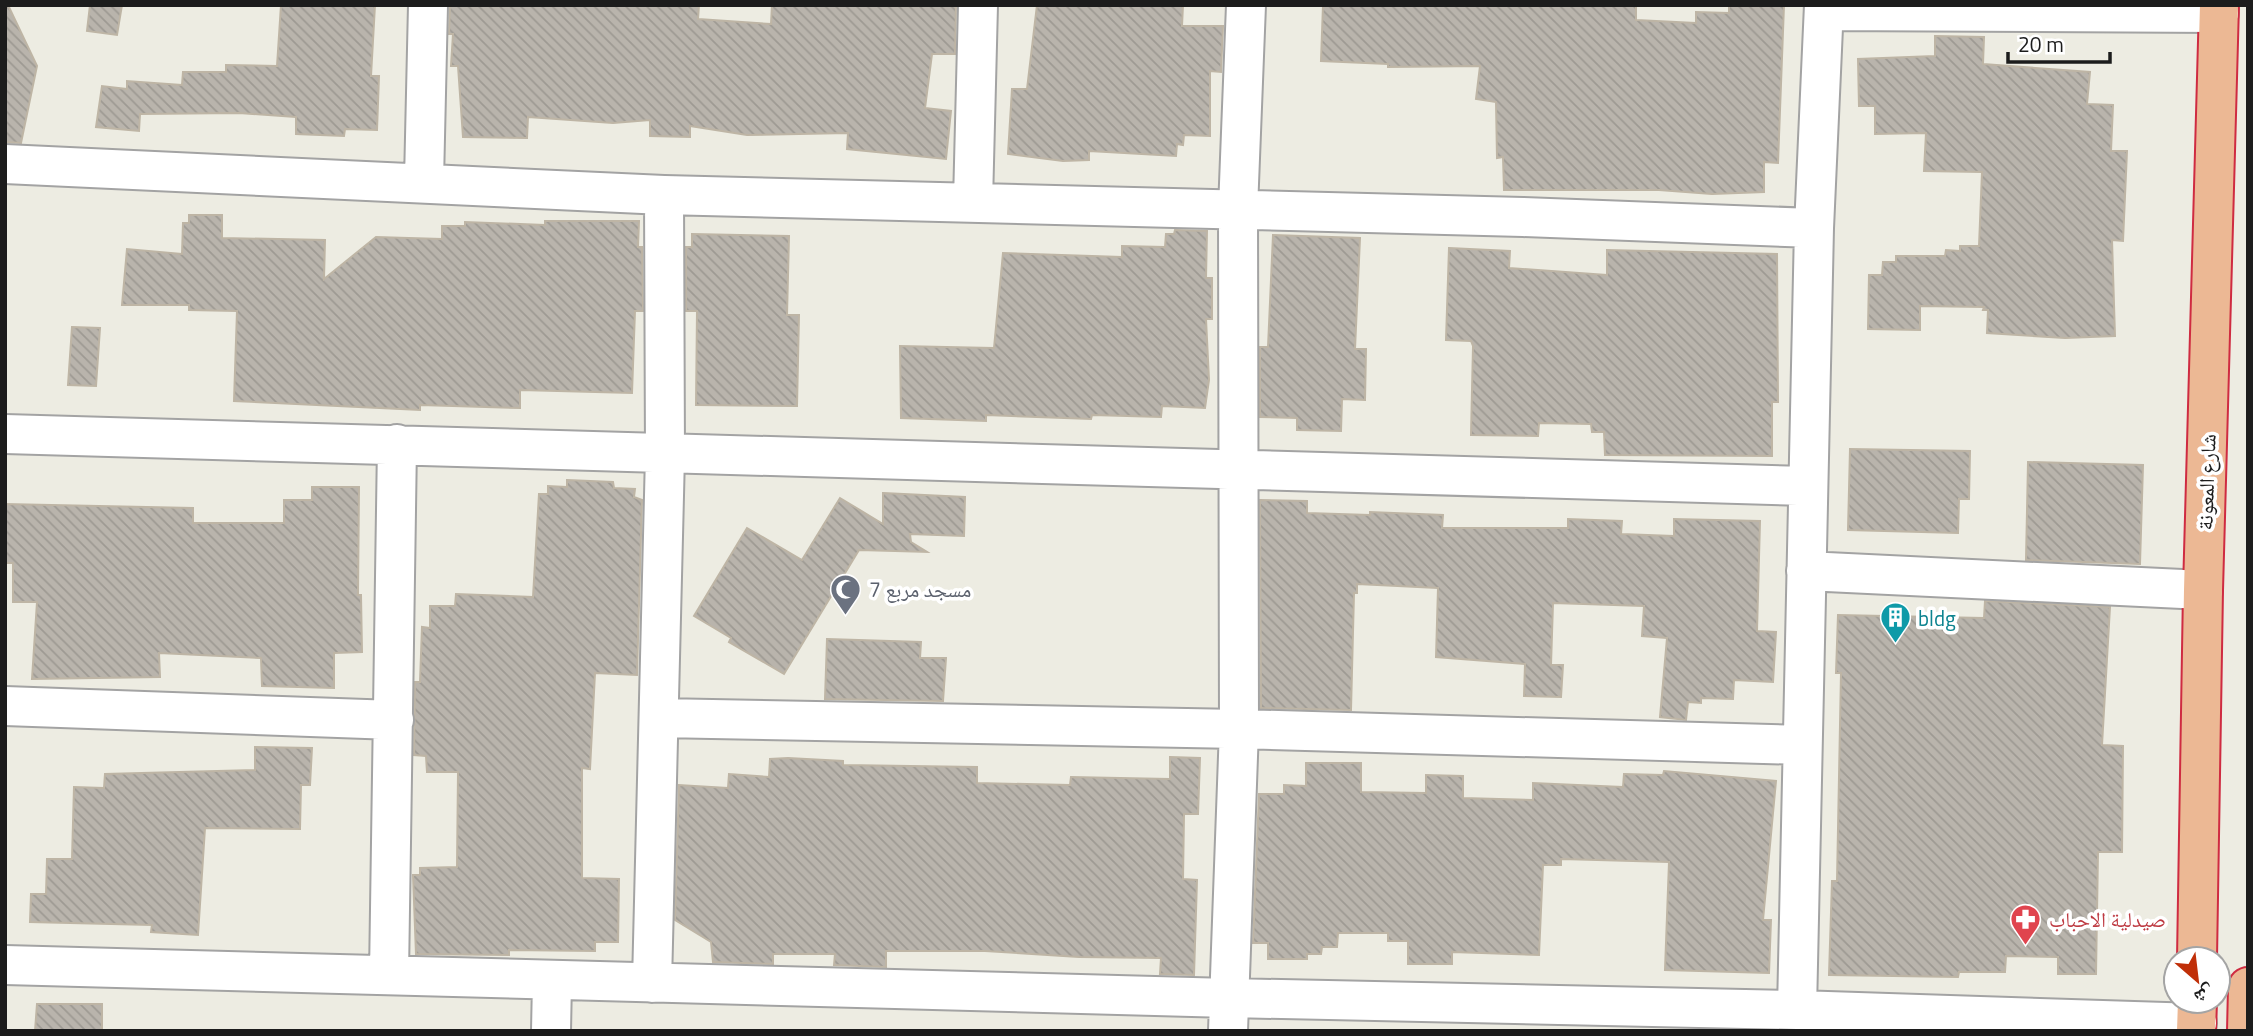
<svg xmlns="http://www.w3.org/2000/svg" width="2253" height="1036" viewBox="0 0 2253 1036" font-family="'Titillium Web','Noto Naskh Arabic',sans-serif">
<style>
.building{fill:url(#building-back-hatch);stroke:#beb5a5;stroke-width:2}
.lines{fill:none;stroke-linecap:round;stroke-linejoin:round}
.minor-casing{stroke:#a3a3a3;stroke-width:42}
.trunk-casing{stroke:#cf2b41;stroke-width:42}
.minor{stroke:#fff;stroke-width:38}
.trunk{stroke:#ecb894;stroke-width:38}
.labels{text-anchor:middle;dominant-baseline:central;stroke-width:7;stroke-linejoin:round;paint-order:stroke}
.street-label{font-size:21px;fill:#1c1c1c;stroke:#fff}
.worship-label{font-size:21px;fill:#5b616d;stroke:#fff;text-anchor:start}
.culture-label{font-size:21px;fill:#0d838f;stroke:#fff;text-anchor:start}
.health-label{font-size:21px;fill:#be3a42;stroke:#fff;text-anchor:start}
</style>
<defs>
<pattern id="building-back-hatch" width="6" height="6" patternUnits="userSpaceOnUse" patternTransform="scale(1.75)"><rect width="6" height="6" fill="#b9b4ac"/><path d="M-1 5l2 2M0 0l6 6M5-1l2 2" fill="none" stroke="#9e9a93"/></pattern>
</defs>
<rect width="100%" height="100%" fill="#edece2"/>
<path class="building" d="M5 5H8L37 66 21 143 5 142Z
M90 5H122L117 35 87 31Z
M281 5H375L371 76H379L377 130 345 129 344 136 296 134V117L239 113 140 114 139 131 96 127 102 86 127 89V81L182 85 183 72H226V65L277 66Z
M450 5H699L698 19 771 24 772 5H956L955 54H932L925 108 951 111 946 159 847 149 848 133 747 135 690 126V137L650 136V120L613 123 528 117 527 138 463 137 458 66H451L453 34H449Z
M1037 5H1183L1182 26H1223L1221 72 1210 71V136L1184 135 1183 145 1177 144 1176 156 1089 151V160L1063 161 1008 154 1012 89H1027Z
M1323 5H1636V20L1696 23V12L1729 13V5H1784L1778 163 1764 162V192L1712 194 1659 190H1504L1503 157 1497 158 1496 102 1476 99 1480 66 1388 67V64L1321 61Z
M1935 36 1984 37 1983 64 2090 72 2087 104 2113 105 2111 151H2127L2123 241 2112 240 2115 336 2065 338 1987 333 1988 310H1983L1984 307 1920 306V330L1868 329 1869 275H1882L1883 262H1896V256H1945L1946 250 1960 251V246H1979L1982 172 1924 171 1926 133 1875 134V106H1859L1858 59 1935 56Z
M189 215H222V238L325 240 324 279 376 237 442 239V226H465V222L545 225V221H639L638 247H642L643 311H635L632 393 520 390V408L420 405V410L234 401 237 311 189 310V305H122L127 249 182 254 183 223H189Z
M1175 230 1207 231 1206 278H1212V319H1206L1209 380 1205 408 1162 406 1161 417 1092 415 1091 419 986 415V421L901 418 900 346 994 348 1003 253 1122 257V246L1165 247 1166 234H1174Z
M692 234 789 236 787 315H799L797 406 696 405 697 311H686V247H692Z
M1273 235 1360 238 1355 349H1366L1365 400 1342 399 1341 431 1297 430V418L1260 417V347H1268Z
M1449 248 1510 251 1509 268 1607 275V250L1777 254 1778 402H1772V456L1605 455 1604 432H1592L1591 424 1539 423 1538 436 1471 435 1473 346 1471 341 1446 340Z
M72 327 100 328 96 386 68 385Z
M1850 449 1970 451 1969 499H1959L1958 533 1848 530Z
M2028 462 2143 465 2140 564 2026 560Z
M567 480 613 482 614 488 635 489 634 497 642 500 637 675 595 673 590 769 582 768V878L619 879 618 942H595V951L509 950V955L416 954 413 875H420V868L457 867 458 772H427L426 756 414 755 415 682H420L422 627 430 628V606H455L456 594 533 597 539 494H548V486L567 487Z
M312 487H359L358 595H361L362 652 334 653V688L262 686 261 658 159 653 160 677 32 679 37 602H13V563H5V504L193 508V523H284V500H312Z
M883 493 965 497 964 536 910 534 911 542 927 552 859 550 784 674 729 642 731 638 694 616 747 528 802 560 840 498 883 524Z
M1260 500 1307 501V513L1370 515V512L1443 515 1442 528H1568V519L1622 521 1621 534 1674 536V519L1760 521 1757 631 1776 632 1773 682 1734 680 1733 699 1701 698V703L1688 702 1686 720 1660 717 1667 638 1642 636 1644 606 1553 603 1551 665H1563L1561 697 1524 696 1525 664 1436 657 1438 588 1357 584V593H1354L1351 710 1261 708Z
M1985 601 2110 607 2102 745 2123 746 2122 852H2098L2096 974H2058V957L2006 956 2005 972H1959L1958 977 1829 975 1832 881H1837L1841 673H1836L1838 615 1984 618Z
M827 639 921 642 920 658H946L943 701 825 699Z
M255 747 312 748 310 785H301L300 829 205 828 198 935 151 932 152 925 30 922 31 894H46L47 859H72L74 787 104 788 105 774 255 770Z
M1170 757 1200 758 1198 814H1184L1183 879 1197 880 1194 975 1160 974 1161 958 1079 957 985 951H886V967L834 965 835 954H773V964L713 962 711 942 675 920 679 785 728 788 729 774 769 777 770 759 788 758 843 761V765L977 767V783L1070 785 1071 777 1170 779Z
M1306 763H1361V792L1426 793V775L1463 776V798L1533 800V783L1623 787 1624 774 1663 775 1664 771 1776 781 1763 920H1771L1769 973 1665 970 1669 862 1561 859V865H1543L1539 955 1452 952V964H1408V941H1388V933H1338L1337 947H1322L1321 954H1307V959H1268V943H1253L1259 794H1284V785L1306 786Z
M37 1004H102V1031H35Z"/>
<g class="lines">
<defs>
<path id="minor" d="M1824 11 2219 13
M5 164 664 195 1523 217 1814 228
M424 181 428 5
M973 202 978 5
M5 434 1808 486
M1806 571 2203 590
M5 706 394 720
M660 718 1239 729 1802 745
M5 965 1229 998 1797 1010 2197 1023
M389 975 397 444
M652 983 665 455 664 195
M1797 1010 1814 228 1824 5
M551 1031 552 981
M1228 1031 1239 729 1238 209 1246 5"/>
<path id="trunk" d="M2197 959 2203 590 2219 5
M2196 1031 2197 1001
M2247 1031 2248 987"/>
</defs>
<use href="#minor" class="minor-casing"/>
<use href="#trunk" class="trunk-casing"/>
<use href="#minor" class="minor"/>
<use href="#trunk" class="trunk"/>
</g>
<defs>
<symbol id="mosque-pin" viewBox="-11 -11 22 30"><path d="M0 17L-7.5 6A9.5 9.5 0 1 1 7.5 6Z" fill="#6b7280" stroke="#fff"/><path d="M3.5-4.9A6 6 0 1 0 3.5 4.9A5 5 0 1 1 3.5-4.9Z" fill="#fff"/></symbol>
<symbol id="building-pin" viewBox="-11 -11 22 30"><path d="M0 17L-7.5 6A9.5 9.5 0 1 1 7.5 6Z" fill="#0f9aa8" stroke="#fff"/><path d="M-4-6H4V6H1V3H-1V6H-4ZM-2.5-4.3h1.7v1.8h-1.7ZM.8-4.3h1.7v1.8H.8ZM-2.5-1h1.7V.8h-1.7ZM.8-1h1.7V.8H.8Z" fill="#fff"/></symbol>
<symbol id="pharmacy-pin" viewBox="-11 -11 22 30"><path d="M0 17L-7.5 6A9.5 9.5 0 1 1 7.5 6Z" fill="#e0444e" stroke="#fff"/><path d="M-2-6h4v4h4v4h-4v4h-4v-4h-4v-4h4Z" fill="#fff"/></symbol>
</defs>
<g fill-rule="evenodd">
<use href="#mosque-pin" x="828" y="572" width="35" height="47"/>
<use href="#building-pin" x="1878" y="600" width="35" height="47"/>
<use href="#pharmacy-pin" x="2008" y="902" width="35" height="47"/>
</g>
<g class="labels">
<g class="street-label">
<text transform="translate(2206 482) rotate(-88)">شارع المعونة</text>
</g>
<g class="worship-label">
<text x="869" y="589">مسجد مربع 7</text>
</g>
<g class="culture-label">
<text x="1918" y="618">bldg</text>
</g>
<g class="health-label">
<text x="2049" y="919">صيدلية الاحباب</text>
</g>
</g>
<rect width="2253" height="1036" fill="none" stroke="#1c1c1c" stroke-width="14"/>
<g transform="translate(2197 980) rotate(152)"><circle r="33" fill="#ffffff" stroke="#a4a4a4" stroke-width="2"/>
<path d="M0-5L12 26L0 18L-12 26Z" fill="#c02f08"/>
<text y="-10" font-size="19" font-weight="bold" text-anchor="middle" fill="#1c1c1c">ش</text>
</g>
<path d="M2008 52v10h102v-10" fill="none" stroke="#1c1c1c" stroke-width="3.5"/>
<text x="2018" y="52" font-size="21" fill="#1c1c1c" stroke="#ffffff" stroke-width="5" paint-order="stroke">20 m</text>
</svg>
